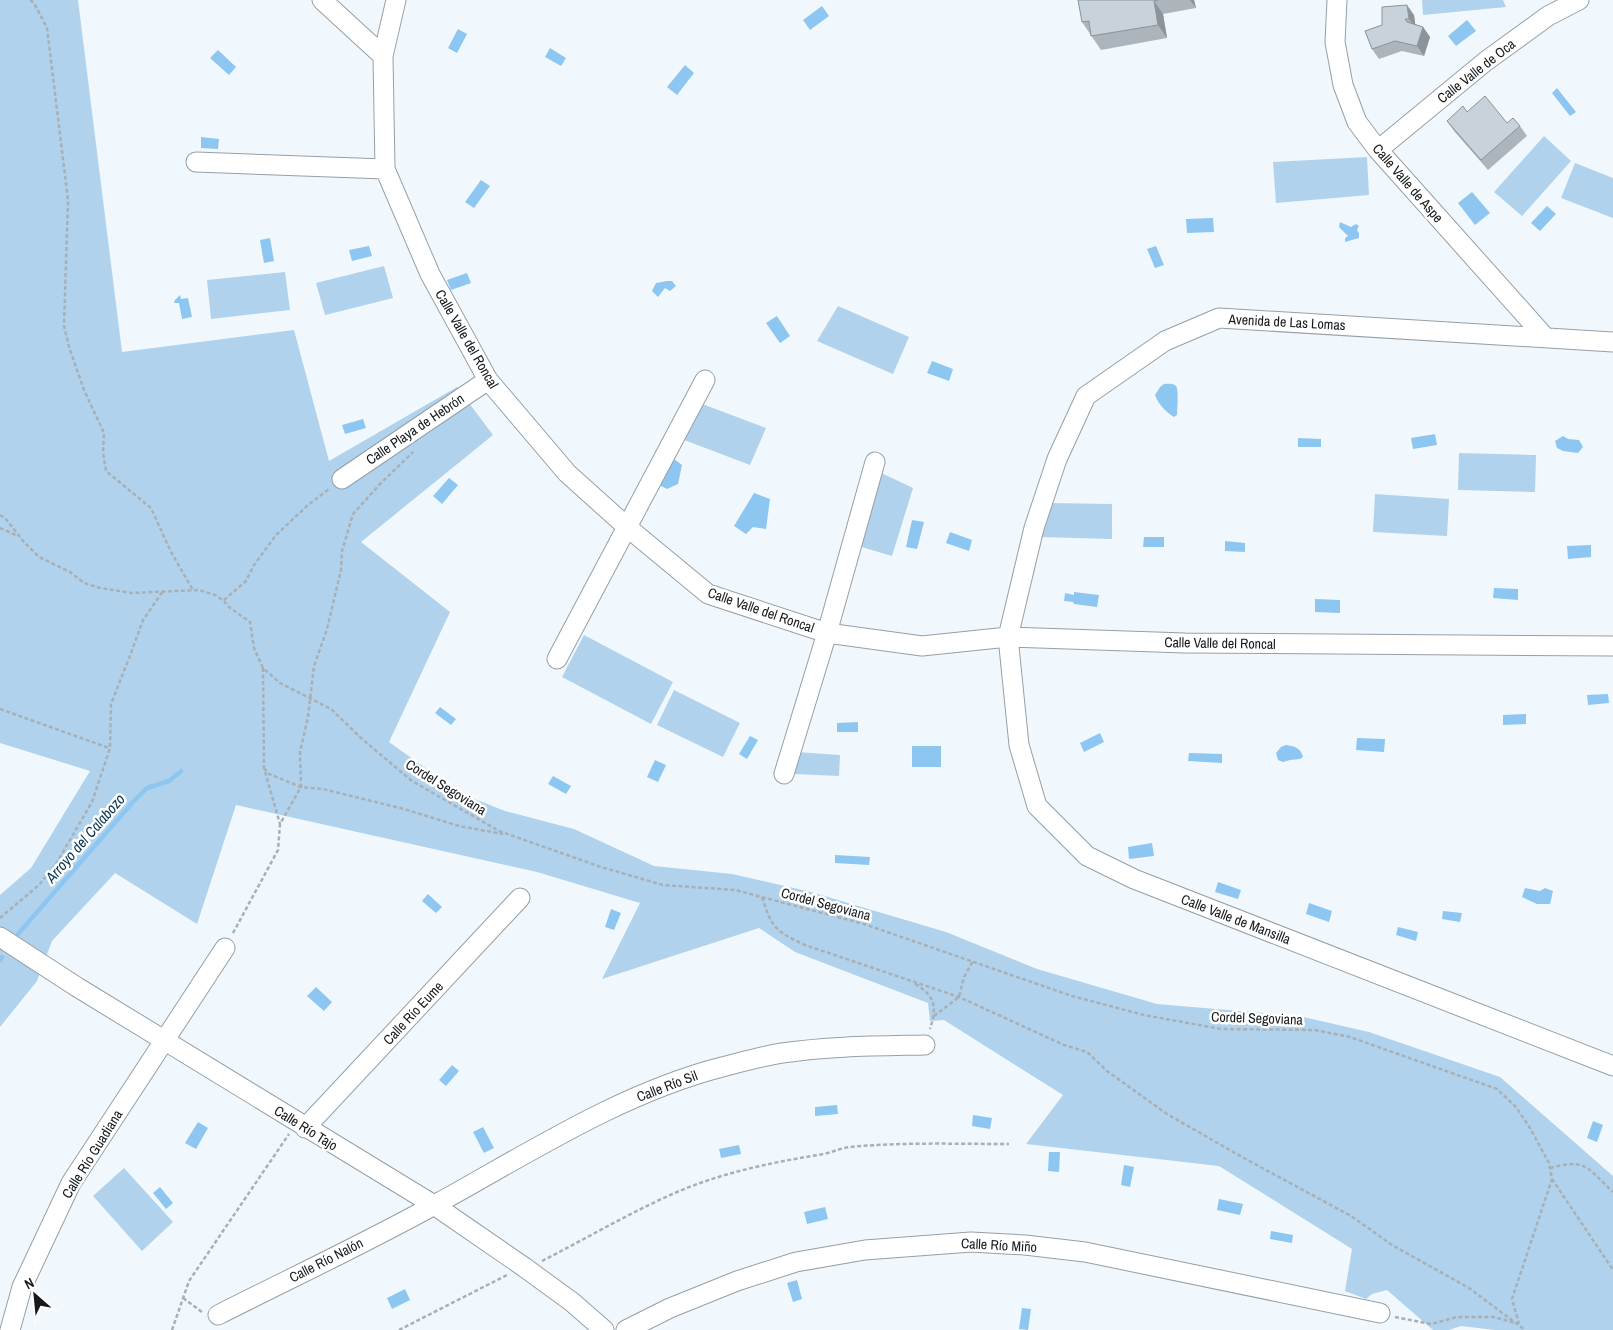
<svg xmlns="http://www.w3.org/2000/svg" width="1613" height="1330" viewBox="0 0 1613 1330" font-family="'Archivo Narrow',sans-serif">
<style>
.green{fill:#b0d2ed}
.water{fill:#8ec6f2}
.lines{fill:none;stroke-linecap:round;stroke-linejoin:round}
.stream{stroke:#8ec6f2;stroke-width:4.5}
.minor-casing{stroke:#969fa7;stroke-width:21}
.path{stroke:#a9b0b5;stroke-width:2.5;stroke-dasharray:4 2.5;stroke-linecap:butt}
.minor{stroke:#fff;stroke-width:19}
.wall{fill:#acb5bb}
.shaded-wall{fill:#8c9399}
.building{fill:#c8d2da;stroke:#8c9399}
.labels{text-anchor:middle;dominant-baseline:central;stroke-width:5;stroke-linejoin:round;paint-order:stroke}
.street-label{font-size:14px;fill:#15191b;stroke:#fff}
.water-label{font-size:15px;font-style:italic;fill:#05334f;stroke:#fff}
</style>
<rect width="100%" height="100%" fill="#f0f8fe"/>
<path class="green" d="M0 0H78L122 352 294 330 329 461 457 387 493 435 361 542 450 612 389 742 462 794 505 811 574 829 654 866 732 874 811 892 946 932 1037 969 1157 1004 1299 1016 1369 1032 1500 1077 1613 1176V1330H1495L1461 1326 1449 1330H1433L1387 1290 1372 1294 1366 1299 1345 1291 1352 1249 1219 1166 1026 1144 1063 1095 944 1020 930 1021 928 1003 795 952 759 928 602 979 640 903 537 872 236 805 197 924 115 873 52 941 37 981 0 1027V895L31 868 90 771 0 743Z
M1422 0H1503L1506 7 1423 15Z
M1544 136 1571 161 1522 216 1494 192Z
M1367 157 1369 195 1276 203 1273 162Z
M1575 163 1613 178V218L1561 198Z
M384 266 393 298 325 315 316 283Z
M285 272 290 310 211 319 207 280Z
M838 306 909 337 893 374 817 341Z
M697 402 766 428 750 465 679 438Z
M1459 453 1536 455 1535 492 1458 490Z
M877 471 913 488 892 556 855 545Z
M1375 494 1449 499 1447 536 1373 532Z
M1049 503 1112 504V539L1039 537Z
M584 635 673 682 651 724 562 677Z
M674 690 740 723 723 757 657 725Z
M796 752 840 755 839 776 794 774Z
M124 1168 173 1222 142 1251 93 1196Z"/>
<path class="water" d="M822 6 829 16 810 30 803 20Z
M1467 20 1476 31 1456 46 1448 36Z
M458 29 467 34 457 53 448 48Z
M550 48 566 58 561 66 545 57Z
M218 50 236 67 229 75 210 58Z
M685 65 694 73 677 95 667 87Z
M1557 88 1576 112 1570 116 1552 93Z
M201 137 219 139 218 149 201 148Z
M481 180 490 186 474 208 465 202Z
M1472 192 1490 213 1475 225 1458 203Z
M1547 206 1556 214 1540 231 1531 223Z
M1213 218 1214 232 1187 233 1186 219Z
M1340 222 1351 227 1356 224 1359 226 1357 230 1359 233V238L1345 242V238L1348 236 1339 227Z
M270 238 274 261 264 263 260 240Z
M369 246 372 256 352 261 349 250Z
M1156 246 1164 265 1155 268 1147 249Z
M467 273 471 283 451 290 447 280Z
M667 281H672L676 286 670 291 665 288 658 297 652 291 656 283Z
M180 295 181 299 188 298 192 317 182 319 179 303H174L175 300Z
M777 316 790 336 780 343 766 323Z
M932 361 953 369 949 381 927 373Z
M1164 384C1167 384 1173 383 1176 386 1179 390 1177 409 1177 415L1174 417C1166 412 1158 404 1155 395L1160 387Z
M363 419 366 428 345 434 342 425Z
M1435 434 1437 445 1413 449 1411 438Z
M1563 436 1568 439 1579 440 1583 447 1578 453 1563 451 1557 448 1555 441Z
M1298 438 1321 439V447H1298Z
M674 459 682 465 678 484 667 489 659 485Z
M449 478 458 485 442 504 433 496Z
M754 493 770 499 766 529 753 527 746 534 734 526Z
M912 520 924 522 917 549 906 547Z
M950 532 972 540 969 551 946 543Z
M1144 537H1164V547H1143Z
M1225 541 1245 543V552L1225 551Z
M1591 545V557L1568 559 1567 546Z
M1494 588 1518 589V600L1493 598Z
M1074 592 1099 595 1097 607 1074 604 1073 602 1064 601 1065 593 1074 595Z
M1315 599 1340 600V613L1315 612Z
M1608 694 1609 703 1588 705 1587 695Z
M440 707 456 719 451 725 435 713Z
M1526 714V724L1503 725V715Z
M858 722V732H837V723Z
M1100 733 1104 742 1084 752 1080 743Z
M750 736 758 740 747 759 739 754Z
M1357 738 1385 739 1384 752 1356 750Z
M1286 745C1294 746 1301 748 1303 757L1300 759 1290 760 1283 762 1278 760 1276 753 1281 747Z
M912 746H941V767H912Z
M1189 753 1222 754V763L1188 761Z
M655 760 666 765 658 782 647 777Z
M553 776 571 786 566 794 548 784Z
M1152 843 1154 856 1129 859 1128 847Z
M835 855 870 857 869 865 835 863Z
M1218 882 1241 890 1238 899 1215 892Z
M1525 888 1540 891 1545 888 1553 891 1550 904H1537L1522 897Z
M428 894 442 907 436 913 422 901Z
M1309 903 1332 911 1329 922 1306 914Z
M611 909 621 913 614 930 605 927Z
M1443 911 1462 913 1460 922 1442 919Z
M1398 927 1418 932 1416 941 1396 935Z
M316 987 332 1002 324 1011 307 996Z
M452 1065 459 1071 446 1086 439 1080Z
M837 1105 838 1114 815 1116V1107Z
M973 1115 992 1118 990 1129 972 1126Z
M1593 1121 1603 1125 1597 1142 1587 1138Z
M198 1122 208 1128 196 1149 185 1143Z
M483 1127 494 1148 484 1153 473 1132Z
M739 1145 741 1154 721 1158 719 1149Z
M1049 1152H1060L1059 1172 1048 1171Z
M1124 1165 1134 1167 1130 1187 1121 1185Z
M160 1187 173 1203 166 1209 153 1193Z
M1219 1199 1243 1204 1240 1215 1217 1210Z
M825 1207 828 1219 807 1224 804 1212Z
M1271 1231 1293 1235 1292 1243 1270 1239Z
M797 1280 802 1299 793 1302 787 1283Z
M405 1289 410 1300 392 1309 387 1298Z
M1022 1308 1031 1309 1028 1330 1019 1329Z"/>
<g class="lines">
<path class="stream" d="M18 934 132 803 147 788 169 781 181 771
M0 960 2 957"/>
<defs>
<path id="minor" d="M322 0 383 56
M396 0 383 56 385 169 430 274 488 380 567 473 627 527 708 594 827 633 922 646 1008 637 1185 643 1613 646
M1337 0 1335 42 1343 85 1357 122 1378 150 1544 336
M1378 150 1486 61 1548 16 1579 0
M196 162 385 169
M1613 342 1219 318 1165 341 1086 396 1057 459 1034 528 1008 637 1019 745 1037 806 1087 856 1134 879 1613 1066
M342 479 488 380
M557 659 705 380
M784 774 827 633 875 462
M0 937 77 987 434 1205 524 1267 572 1302 604 1330
M305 1128 520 898
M218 1315C291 1278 366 1243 438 1203 529 1153 621 1093 722 1067 742 1062 762 1056 782 1053 829 1046 877 1046 925 1045
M10 1330 22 1287 71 1183 225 948
M626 1330 670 1308 737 1281 796 1262 865 1250 971 1242 1025 1245 1085 1252 1380 1313"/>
</defs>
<use href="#minor" class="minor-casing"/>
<path class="path" d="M30 0 34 3 47 28 68 200 64 326 69 347 84 390 104 433 103 452 106 471 151 508 171 552 193 590
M0 515 5 518 24 542 39 557 70 572 84 583 100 588 132 593 199 590 215 595 224 601 229 607 250 622 254 648 263 668 280 683 331 709 362 739 412 781 499 831 601 867 663 885 735 890 864 924 1072 996 1144 1015 1221 1029 1315 1030 1350 1037 1497 1089 1516 1107 1530 1128 1549 1163 1552 1179 1512 1299 1519 1324
M0 528 18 536
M224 600 246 581 254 565 276 535 308 505 329 489
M263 668 264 768 280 824
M0 709 109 748
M264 768 269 774 301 787 323 789 404 809 459 826 503 834
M762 897C772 928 775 931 805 945L959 997 1064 1045 1087 1052 1107 1071 1167 1114 1242 1157 1351 1216 1392 1245 1469 1288 1525 1330
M0 918 39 885 56 864 92 802 110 748 111 704 131 653 143 620 163 591
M233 933 278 850 280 824 301 787 300 752 308 717 314 666 327 629 341 570 342 551 353 514 380 484 413 452
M915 984C936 996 937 1008 930 1029
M934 1016 959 997 964 977 973 961
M1550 1168C1587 1158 1587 1168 1613 1192
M1552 1179 1613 1270
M542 1261C587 1238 631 1212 677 1192 724 1172 774 1162 824 1154 833 1152 841 1148 850 1147 902 1142 956 1144 1009 1144
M183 1298 202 1312
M1395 1317 1431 1324 1457 1317H1494L1515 1323
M172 1330 189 1281 289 1134
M399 1330 507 1275"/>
<use href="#minor" class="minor"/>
</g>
<path class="wall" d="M1078 0H1194L1196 8 1163 14 1167 38 1101 50 1082 22Z
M1414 15 1415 24 1423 27 1430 37 1424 56 1402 51 1379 59 1372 49 1365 31Z
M1467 112 1520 126 1527 136 1488 170 1454 131 1447 121Z"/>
<path class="shaded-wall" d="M1190 0H1194L1196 8Z
M1154 1 1163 14 1167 38 1158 25Z
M1407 5 1414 15 1416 29 1409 19Z
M1423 27 1430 37 1424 56 1417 46Z"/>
<path class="building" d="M1078 0H1158L1154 1 1158 25 1091 36 1089 21 1082 22Z
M1407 5 1409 19H1405L1407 22 1423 27 1417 46 1395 41 1372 49 1365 31 1382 25V7Z
M1485 96 1507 123 1513 118 1520 126 1481 160 1447 121 1463 106 1467 112Z"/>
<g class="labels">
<g class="street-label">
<text transform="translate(1476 71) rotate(-38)">Calle Valle de Oca</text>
<text transform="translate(1408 183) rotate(49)">Calle Valle de Aspe</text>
<text transform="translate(1287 322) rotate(3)">Avenida de Las Lomas</text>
<text transform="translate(467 339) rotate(60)">Calle Valle del Roncal</text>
<text transform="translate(415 429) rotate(-34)">Calle Playa de Hebrón</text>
<text transform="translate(761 610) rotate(19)">Calle Valle del Roncal</text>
<text transform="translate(1220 643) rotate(1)">Calle Valle del Roncal</text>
<text transform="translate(446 787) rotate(32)">Cordel Segoviana</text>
<text transform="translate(826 904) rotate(15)">Cordel Segoviana</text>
<text transform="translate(1236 919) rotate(21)">Calle Valle de Mansilla</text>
<text transform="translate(413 1013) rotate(-47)">Calle Río Eume</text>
<text transform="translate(1257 1018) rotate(2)">Cordel Segoviana</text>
<text transform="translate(667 1086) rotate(-21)">Calle Río Sil</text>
<text transform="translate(306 1128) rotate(32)">Calle Río Tajo</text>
<text transform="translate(92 1154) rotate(-58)">Calle Río Guadiana</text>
<text transform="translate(999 1245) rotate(3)">Calle Río Miño</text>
<text transform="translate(326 1260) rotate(-27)">Calle Río Nalón</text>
</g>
<g class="water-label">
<text transform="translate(85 838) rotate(-49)">Arroyo del Calabozo</text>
</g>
</g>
<g transform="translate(35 1295) rotate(333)" stroke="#ffffff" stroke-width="4" paint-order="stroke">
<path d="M0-4L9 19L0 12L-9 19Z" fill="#15191b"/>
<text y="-8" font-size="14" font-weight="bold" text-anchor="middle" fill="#15191b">N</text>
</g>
</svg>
